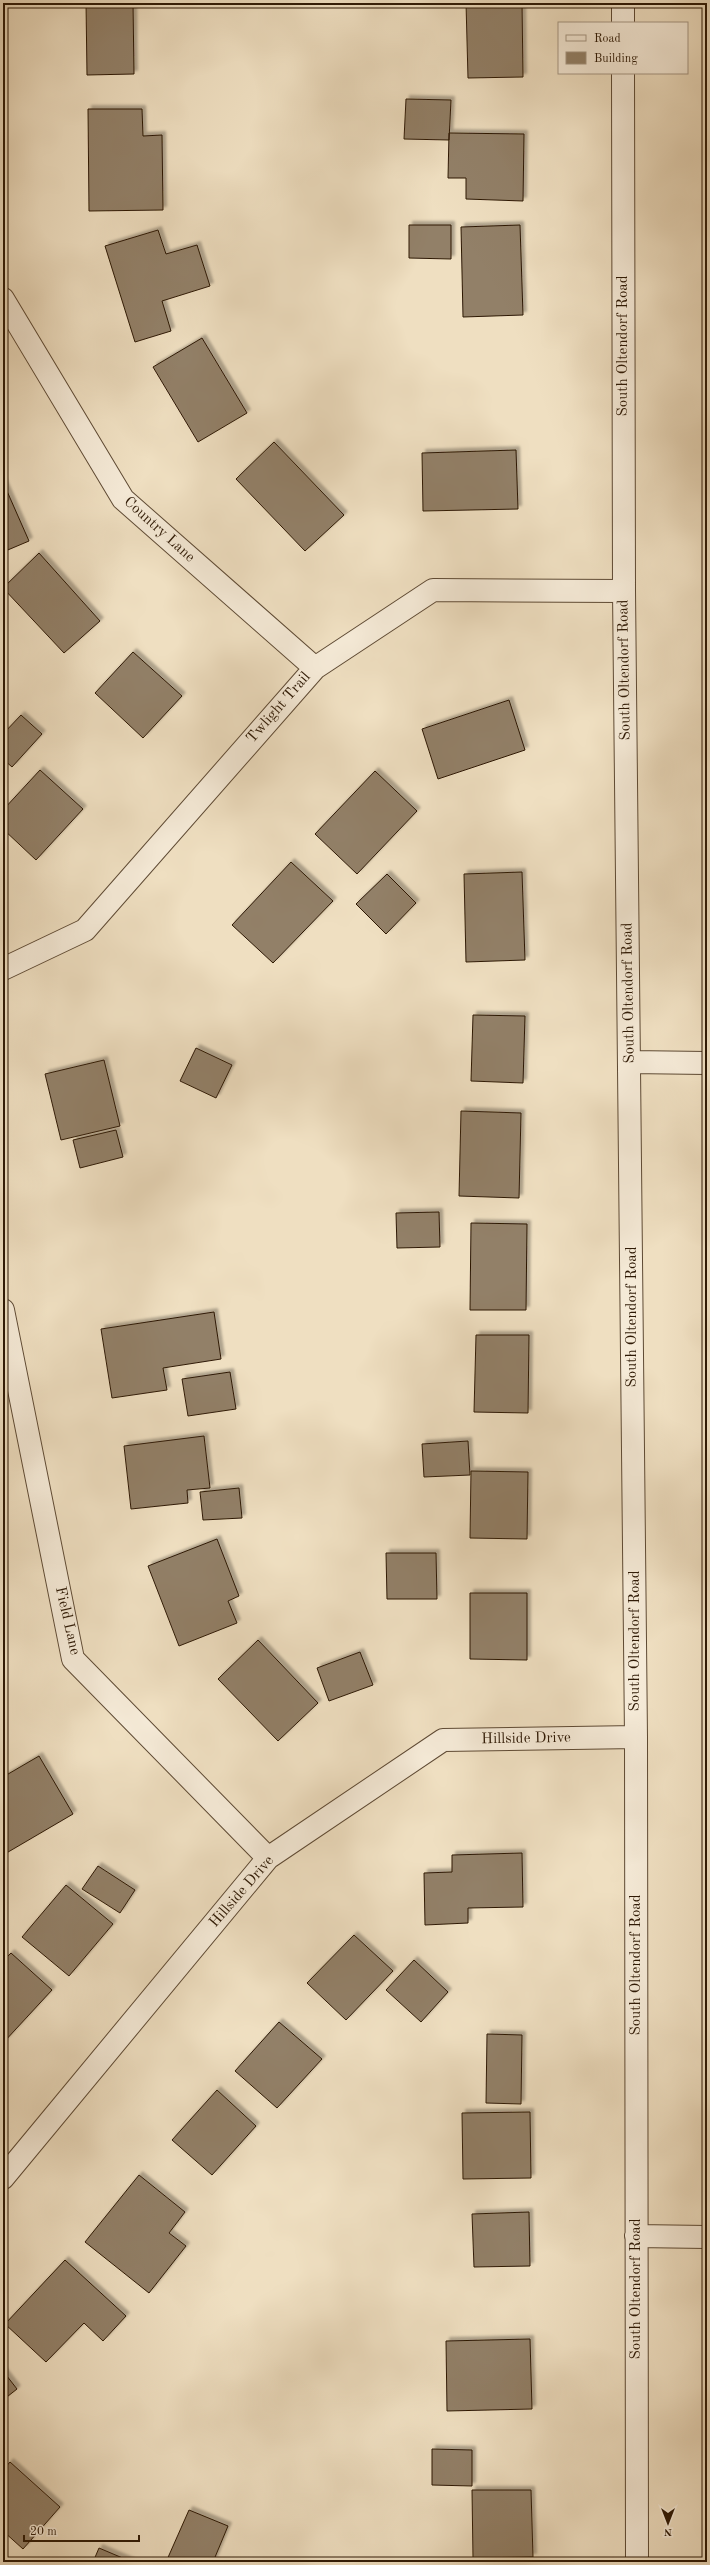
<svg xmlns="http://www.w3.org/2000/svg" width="710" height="2565" viewBox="0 0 710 2565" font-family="'Old Standard TT',serif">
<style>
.building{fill:#928067;stroke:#2e1905;filter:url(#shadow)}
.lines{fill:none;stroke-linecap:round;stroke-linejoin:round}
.minor-casing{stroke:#5e4a34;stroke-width:24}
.minor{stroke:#f5ead7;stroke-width:22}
.labels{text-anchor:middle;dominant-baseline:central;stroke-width:3.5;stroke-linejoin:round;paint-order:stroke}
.street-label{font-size:15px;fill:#2e1905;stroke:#f5ead7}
</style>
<defs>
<filter id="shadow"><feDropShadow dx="3.5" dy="-3.5" stdDeviation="1" flood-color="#0004"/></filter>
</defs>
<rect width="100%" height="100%" fill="#efdfc1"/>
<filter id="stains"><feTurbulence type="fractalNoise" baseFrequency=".005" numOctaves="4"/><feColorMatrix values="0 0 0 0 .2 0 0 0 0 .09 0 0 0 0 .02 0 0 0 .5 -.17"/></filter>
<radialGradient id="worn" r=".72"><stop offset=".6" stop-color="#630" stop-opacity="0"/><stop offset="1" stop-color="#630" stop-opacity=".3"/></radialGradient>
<path class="building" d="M86 3H133L134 74 87 75Z
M466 3H522L523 77 468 78Z
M406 99 451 100 449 140 404 139Z
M88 109H142L143 136 162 135 163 210 89 211Z
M449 133 524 134 523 201 466 199V178H448Z
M409 225H451V259L409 258Z
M520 225 523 315 463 317 461 227Z
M158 230 166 254 197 245 210 286 162 301 171 331 135 342 105 246Z
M202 338 247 413 198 442 153 367Z
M274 442 344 515 305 551 236 479Z
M516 450 518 509 423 511 422 453Z
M3 482 29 541 3 552Z
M39 553 100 621 64 653 3 588Z
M133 652 182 696 143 738 95 693Z
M509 700 525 750 438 779 422 729Z
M21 715 42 734 12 767 3 759V734Z
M40 770 83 809 36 860 3 829V810Z
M375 771 417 811 357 874 315 834Z
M291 862 333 901 273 963 232 925Z
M522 872 525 960 466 962 464 874Z
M387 874 416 903 386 934 356 904Z
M473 1015 525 1016 523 1083 471 1081Z
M196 1048 232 1065 216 1098 180 1081Z
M104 1060 120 1126 61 1140 45 1074Z
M461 1111 521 1113 519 1198 459 1196Z
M116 1130 123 1157 80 1168 73 1140Z
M439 1212 440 1247 397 1248 396 1213Z
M471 1223 527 1224 526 1310H470Z
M214 1312 221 1359 163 1368 167 1390 112 1398 101 1329Z
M476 1335H529L528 1413 474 1412Z
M230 1372 236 1409 188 1416 182 1379Z
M204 1436 210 1488 187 1490 188 1503 131 1509 124 1446Z
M468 1441 470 1475 424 1477 422 1444Z
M471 1471 528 1472 527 1539 470 1538Z
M239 1488 242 1518 203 1520 200 1492Z
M217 1539 239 1596 228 1601 237 1623 179 1646 148 1566Z
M386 1553H436L437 1599H387Z
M470 1593H527V1660L470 1659Z
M258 1640 318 1703 278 1741 218 1679Z
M360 1652 373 1685 329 1701 317 1668Z
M39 1756 73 1814 3 1855V1777Z
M522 1853 523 1907 468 1908V1923L425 1925 424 1873 452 1872V1855Z
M98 1866 135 1890 120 1913 82 1889Z
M66 1885 113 1924 69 1976 22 1937Z
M354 1935 393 1971 346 2020 307 1983Z
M11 1953 52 1990 3 2043V1961Z
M414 1960 448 1992 421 2022 386 1990Z
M279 2022 322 2059 277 2108 235 2071Z
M487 2034 522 2035 521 2104 486 2103Z
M217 2090 256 2126 212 2175 172 2140Z
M530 2112 531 2178 463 2179 462 2113Z
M139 2175 185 2212 169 2233 186 2246 149 2293 85 2242Z
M529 2212 530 2266 474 2267 472 2214Z
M65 2260 126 2316 103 2341 84 2323 46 2362 5 2324Z
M530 2339 532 2409 447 2411 446 2341Z
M3 2371 17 2389 3 2400Z
M432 2449 472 2450V2486L432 2485Z
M10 2462 60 2507 23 2549 3 2531V2470Z
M472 2490H531L533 2557 473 2558Z
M189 2510 228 2526 213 2562H166Z
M99 2548 132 2562H93Z"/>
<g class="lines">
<defs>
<path id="minor" d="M623 3V23
M623 73 624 591 636 1737 637 2562
M3 299 123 499 315 668
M3 969 85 930 315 668 433 590 624 591
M630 1062 707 1063
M3 1310 73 1659 268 1858
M3 2178 268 1858 443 1740 636 1737
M636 2236 707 2237"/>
</defs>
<use href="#minor" class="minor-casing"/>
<use href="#minor" class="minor"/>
</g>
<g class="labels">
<g class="street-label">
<text transform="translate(623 346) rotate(-90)">South Oltendorf Road</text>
<text transform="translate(159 530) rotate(42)">Country Lane</text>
<text transform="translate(625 670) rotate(-91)">South Oltendorf Road</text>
<text transform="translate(279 708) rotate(-49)">Twlight Trail</text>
<text transform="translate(629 993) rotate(-91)">South Oltendorf Road</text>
<text transform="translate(632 1317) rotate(-90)">South Oltendorf Road</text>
<text transform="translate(67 1621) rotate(77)">Field Lane</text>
<text transform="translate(635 1641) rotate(-90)">South Oltendorf Road</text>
<text transform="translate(526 1739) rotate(-1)">Hillside Drive</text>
<text transform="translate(242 1892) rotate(-49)">Hillside Drive</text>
<text transform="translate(636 1965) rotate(-90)">South Oltendorf Road</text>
<text transform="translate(636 2289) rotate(-90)">South Oltendorf Road</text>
</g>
</g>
<rect width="710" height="2565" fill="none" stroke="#efdfc1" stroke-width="16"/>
<rect x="4" y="4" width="702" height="2557" fill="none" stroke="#2e1905" stroke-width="2"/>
<rect x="8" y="8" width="694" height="2549" fill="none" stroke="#2e1905"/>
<rect x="558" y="22" width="130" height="52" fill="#f5ead7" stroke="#a59683"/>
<rect x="566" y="35" width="20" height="6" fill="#f5ead7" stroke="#a59683"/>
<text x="594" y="42" font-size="12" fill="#2e1905">Road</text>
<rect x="566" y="52" width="20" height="12" fill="#928067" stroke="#a59683"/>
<text x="594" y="62" font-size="12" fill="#2e1905">Building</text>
<g transform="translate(668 2523) rotate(180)" stroke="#f5ead7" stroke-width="3" paint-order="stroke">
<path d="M0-3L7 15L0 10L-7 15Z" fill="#2e1905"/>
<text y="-6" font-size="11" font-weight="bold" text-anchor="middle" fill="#2e1905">N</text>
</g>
<path d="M24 2535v6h115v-6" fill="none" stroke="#2e1905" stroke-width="2"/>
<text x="30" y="2535" font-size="12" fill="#2e1905" stroke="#f5ead7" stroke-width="3" paint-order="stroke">20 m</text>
<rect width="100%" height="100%" filter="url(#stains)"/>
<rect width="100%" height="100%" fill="url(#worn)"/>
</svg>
